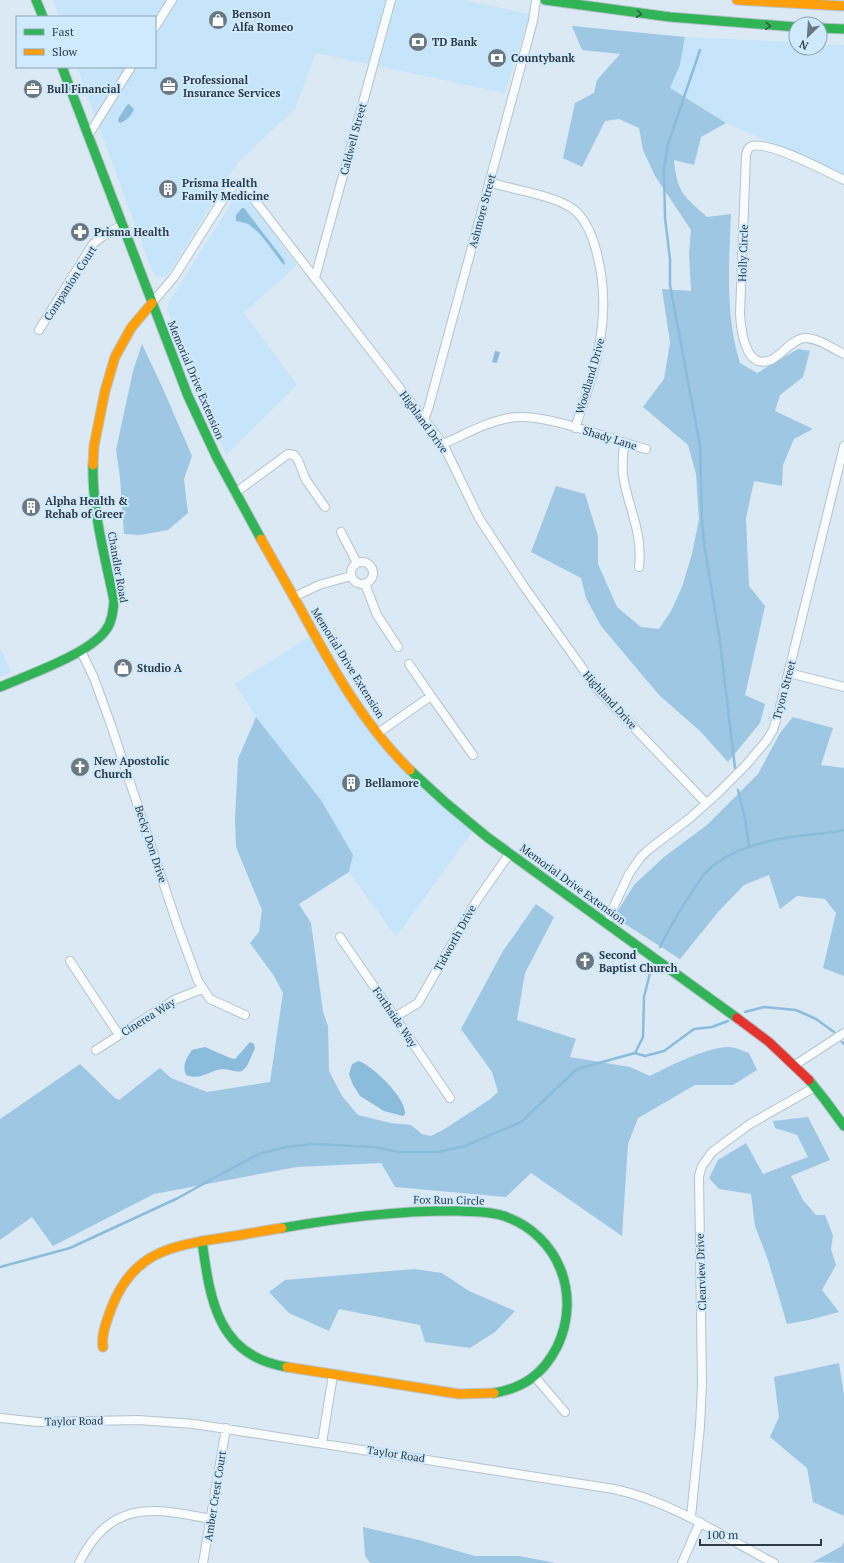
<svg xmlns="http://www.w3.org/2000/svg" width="844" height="1563" viewBox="0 0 844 1563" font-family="'PT Serif',serif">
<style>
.built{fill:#c7e5fa}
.forest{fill:#9ec7e4}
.water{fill:#8bbcdc}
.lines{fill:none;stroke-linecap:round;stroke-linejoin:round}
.stream{stroke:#8bbcdc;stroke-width:2.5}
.street-casing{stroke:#b6c2cc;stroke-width:10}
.fast-casing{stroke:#b6c2cc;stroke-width:11}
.slow-casing{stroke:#b6c2cc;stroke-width:11}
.jam-casing{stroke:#b6c2cc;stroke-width:11}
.street{stroke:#f9fcfd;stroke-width:8}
.fast{stroke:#30b455;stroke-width:9}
.slow{stroke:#ff9f0a;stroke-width:9}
.jam{stroke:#e5322d;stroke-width:9}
.oneway{stroke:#2f5f4a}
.labels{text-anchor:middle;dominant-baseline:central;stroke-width:4;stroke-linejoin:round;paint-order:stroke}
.poi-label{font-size:11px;font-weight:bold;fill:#2e3b45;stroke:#cfeafe;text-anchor:start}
.street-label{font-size:11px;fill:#2e3b45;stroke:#cfeafe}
</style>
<rect width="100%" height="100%" fill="#dae9f4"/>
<path class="built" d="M53 0H463L530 14 505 93 316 53 295 109 238 162 169 273 165 277H161L156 275 152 271 77 67H155V17H59Z
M685 37 796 42V48H820V44L844 45V175L726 123 670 88 680 65Z
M243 192 297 265 244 313 297 385 226 455 167 309 169 302 237 194Z
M310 636 364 725 472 832 396 937 349 872 353 855 321 800 256 717 235 684Z
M0 647 11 672 0 677Z"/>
<path class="forest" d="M572 26 685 37 680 65 670 88 726 123 701 137 694 165 674 160C677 193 684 196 707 217L731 214C729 263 725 316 740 363L757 373 798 349 810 351 803 377 780 395 775 411 813 429 794 439 783 465 782 486 754 481 746 518 749 586 765 606 745 695 765 704 760 723 728 762 700 731 659 695 601 626 586 598 581 578 531 552 556 486 585 494 598 536V564L617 607 641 627 659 629 671 611 682 587 692 554 699 519 696 474 688 445 643 407 664 379 670 343 662 289 691 291 689 253 691 230 655 176 643 150 639 128 619 119 605 121 582 167 563 158 575 103 594 93 597 80 620 54 582 50Z
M142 344 164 391 192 456 184 479 188 513 168 530 140 535 124 534 120 478 116 450 133 371Z
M256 717 321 800 353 855 349 872 299 904 311 923 323 1012 328 1026 329 1071 342 1096 358 1115 391 1123 411 1125 422 1134 431 1136 443 1130 489 1100 498 1092 492 1072 461 1029 503 951 536 904 554 917 525 973 517 1020 576 1039 570 1057 630 1067 650 1076C672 1065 704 1048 729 1047 735 1047 743 1051 749 1053L757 1070 733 1085H695L638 1118 628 1144 622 1236 531 1173 506 1197 395 1187 381 1163 297 1167 154 1194 53 1246 32 1217 0 1240V1119L80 1064 115 1098 119 1100 160 1068 171 1078 207 1092 270 1082 283 993 274 976 250 943 259 932 262 910 236 847 235 819 238 759Z
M793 717 833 728 821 765 844 768V976L823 968 836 913 825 899 797 896 780 909 769 875 744 885 719 911 680 959 614 917 634 885 664 857 707 825 758 774 780 733Z
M808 1117 830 1160 791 1176 803 1200 816 1215H825L833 1235 831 1249 836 1265 822 1290 839 1312 809 1320 787 1324 768 1260 755 1226 751 1194 719 1189 709 1178 718 1160 746 1143 763 1174 808 1157 797 1135 775 1128 773 1121Z
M414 1269 442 1273 469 1291 515 1311 495 1332 470 1348 425 1342 420 1325 339 1309 329 1331 289 1313 269 1292 285 1280Z
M839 1363 844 1395V1516L813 1502 807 1468 770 1437 779 1417 774 1377Z
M363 1527 419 1540 475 1556H519L556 1563H370L365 1556Z
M844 1542V1563L813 1562 842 1546Z"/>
<path class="water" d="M129 104 134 109C132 115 126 121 120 123L118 121V119L127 105Z
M242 208H244L284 260 285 265 283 264C272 251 262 233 248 224 244 222 240 222 236 221V215Z
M495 351 500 352 497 363 492 362Z
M250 1042 254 1044 255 1048 247 1066 242 1071C235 1073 230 1069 223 1069 210 1070 200 1081 186 1075 182 1066 186 1058 192 1050L205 1047 230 1058 235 1059Z
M359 1061C373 1066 407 1099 405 1114L403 1116 384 1111 360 1096 353 1085 349 1074 352 1064Z"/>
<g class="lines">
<path class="stream" d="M700 50 668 144 664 170 665 218 670 259V285L700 446 702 520 704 543 720 642 735 768
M738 790 745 818 749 847
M660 947C670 927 680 909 694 889 698 884 701 877 706 872 726 852 754 844 780 839 801 834 823 835 844 830
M745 1012 764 1007 796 1010 816 1019 834 1032
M842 1042 844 1044
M635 1053 643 1037 644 997 652 965
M0 1267 70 1248 178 1198 221 1174 261 1153 287 1147 312 1144 374 1147 399 1152H438L465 1146 521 1122 577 1069 635 1053 645 1056 664 1051 694 1029 712 1027 728 1021"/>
<defs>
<path id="street" d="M155 27 172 0
M88 136 131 67
M844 180C827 172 765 138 750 147 747 149 747 152 746 155L740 314C741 329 745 371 771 360 783 354 791 340 804 338 817 337 833 349 844 354
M489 182C513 190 554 195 573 209 586 219 592 235 596 250 614 315 596 367 575 428
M315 278 391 0
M152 303 174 277 229 190C233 186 237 182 243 185L443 444 479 518 523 585 598 690 706 803
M39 330 93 244 103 236 122 225
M424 420 429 406 533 21 536 0
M443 444C464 435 486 422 509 418 544 411 610 440 646 449
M624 444C623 454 622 464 623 475 628 508 643 531 639 567
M235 493 288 454 294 455 298 460 306 480 325 507
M341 532 357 563
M351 573a11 11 0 1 1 22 0a11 11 0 1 1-22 0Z
M365 584 377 615 398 647
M294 597 319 585 351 576
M81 651 94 678 111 725 178 927 198 981 210 999 245 1015
M409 664 431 696
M789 673 844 687
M378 733 431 696 473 755
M606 923 629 874 640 858 648 850 690 818 718 793 746 765 767 740 773 730 779 711 844 446
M340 937 395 1017 450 1098
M70 961 119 1035
M395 1017 418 1003 477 900 510 853
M96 1050 174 1000 202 989
M795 1065 844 1033
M535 1377 565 1412
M0 1418 38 1422 138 1420 194 1424 614 1489C673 1502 721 1536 774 1563
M322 1443 333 1375
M691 1517 700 1426 702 1384 699 1176 702 1166 712 1152 750 1124 815 1087
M79 1563C111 1500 151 1507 211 1519
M203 1563 226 1428
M682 1563 700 1522"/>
<path id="fast" d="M36 0 43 17
M545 0 670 17 796 27
M820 28 844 29
M62 67 188 396 217 458 261 539
M0 687C28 675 89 654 106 630 112 622 113 611 114 601 105 556 92 511 93 465
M410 770 446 803 487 837 737 1018
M809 1080 825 1100 844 1126
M282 1228C341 1218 400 1210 460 1211 474 1212 490 1211 504 1216 559 1235 582 1295 557 1347 543 1374 524 1388 494 1393
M202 1241C210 1299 217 1356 287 1367"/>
<path id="slow" d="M737 0 844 6
M93 465 94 446 105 391 115 357 131 328 152 303
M261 539C276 566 292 593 307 621 336 674 366 727 410 770
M103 1347C101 1334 107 1321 111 1309 132 1253 169 1246 222 1238 242 1235 262 1231 282 1228
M287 1367 459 1394 494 1393"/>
<path id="jam" d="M737 1018 769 1042 809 1080"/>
</defs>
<use href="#street" class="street-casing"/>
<use href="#fast" class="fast-casing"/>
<use href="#slow" class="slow-casing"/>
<use href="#jam" class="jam-casing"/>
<use href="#street" class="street"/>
<use href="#fast" class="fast"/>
<use href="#slow" class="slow"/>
<use href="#jam" class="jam"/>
</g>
<defs><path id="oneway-chevron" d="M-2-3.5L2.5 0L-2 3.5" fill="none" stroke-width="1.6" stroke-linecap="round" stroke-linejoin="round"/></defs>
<g class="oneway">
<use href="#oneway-chevron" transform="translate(639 14) rotate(7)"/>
<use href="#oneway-chevron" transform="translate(768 26) rotate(3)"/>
</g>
<defs>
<symbol id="shop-disc" viewBox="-11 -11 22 22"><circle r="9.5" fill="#6a7882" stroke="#cfeafe"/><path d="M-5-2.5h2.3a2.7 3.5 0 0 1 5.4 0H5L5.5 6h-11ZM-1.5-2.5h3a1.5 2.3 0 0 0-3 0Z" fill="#fff"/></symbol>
<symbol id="bank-disc" viewBox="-11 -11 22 22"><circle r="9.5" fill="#6a7882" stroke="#cfeafe"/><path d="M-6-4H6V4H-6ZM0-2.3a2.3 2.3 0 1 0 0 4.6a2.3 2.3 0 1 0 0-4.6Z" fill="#fff"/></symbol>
<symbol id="office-disc" viewBox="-11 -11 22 22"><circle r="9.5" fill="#6a7882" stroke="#cfeafe"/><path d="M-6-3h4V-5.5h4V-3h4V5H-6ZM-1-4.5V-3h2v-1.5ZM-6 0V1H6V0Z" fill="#fff"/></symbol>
<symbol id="building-disc" viewBox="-11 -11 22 22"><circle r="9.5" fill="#6a7882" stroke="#cfeafe"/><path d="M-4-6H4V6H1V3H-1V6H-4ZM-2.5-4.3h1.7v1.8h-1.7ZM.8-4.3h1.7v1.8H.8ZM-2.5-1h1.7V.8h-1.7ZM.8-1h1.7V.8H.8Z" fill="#fff"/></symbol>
<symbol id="pharmacy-disc" viewBox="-11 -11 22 22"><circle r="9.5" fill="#6a7882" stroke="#cfeafe"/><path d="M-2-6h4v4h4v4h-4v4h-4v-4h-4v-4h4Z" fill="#fff"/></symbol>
<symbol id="church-disc" viewBox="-11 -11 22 22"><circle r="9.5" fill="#6a7882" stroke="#cfeafe"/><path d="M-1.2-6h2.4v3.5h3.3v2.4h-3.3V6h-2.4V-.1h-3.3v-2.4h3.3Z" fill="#fff"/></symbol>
</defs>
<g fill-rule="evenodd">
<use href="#shop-disc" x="207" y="9" width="22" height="22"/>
<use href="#bank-disc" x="407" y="31" width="22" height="22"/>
<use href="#bank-disc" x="486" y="47" width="22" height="22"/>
<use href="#office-disc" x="158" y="75" width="22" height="22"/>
<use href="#office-disc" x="22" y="78" width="22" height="22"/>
<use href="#building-disc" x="157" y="178" width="22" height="22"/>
<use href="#pharmacy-disc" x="69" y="221" width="22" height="22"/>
<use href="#building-disc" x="20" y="496" width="22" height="22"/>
<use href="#shop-disc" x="112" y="657" width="22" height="22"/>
<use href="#church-disc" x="69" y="756" width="22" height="22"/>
<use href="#building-disc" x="340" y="772" width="22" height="22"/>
<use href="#church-disc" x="574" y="950" width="22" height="22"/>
</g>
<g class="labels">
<g class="poi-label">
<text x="232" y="14">Benson<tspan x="232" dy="13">Alfa Romeo</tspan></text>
<text x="432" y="42">TD Bank</text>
<text x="511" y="58">Countybank</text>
<text x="183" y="80">Professional<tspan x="183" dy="13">Insurance Services</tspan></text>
<text x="47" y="89">Bull Financial</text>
<text x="182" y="183">Prisma Health<tspan x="182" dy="13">Family Medicine</tspan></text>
<text x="94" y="232">Prisma Health</text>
<text x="45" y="501">Alpha Health &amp;<tspan x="45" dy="13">Rehab of Greer</tspan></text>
<text x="137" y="668">Studio A</text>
<text x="94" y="761">New Apostolic<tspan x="94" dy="13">Church</tspan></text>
<text x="365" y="783">Bellamore</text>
<text x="599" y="955">Second<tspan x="599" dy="13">Baptist Church</tspan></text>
</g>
<g class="street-label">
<text transform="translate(353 139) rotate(-75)">Caldwell Street</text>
<text transform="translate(482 211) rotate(-75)">Ashmore Street</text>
<text transform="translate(743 253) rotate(-88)">Holly Circle</text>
<text transform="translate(70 283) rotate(-57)">Companion Court</text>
<text transform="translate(590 376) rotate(-74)">Woodland Drive</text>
<text transform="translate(196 380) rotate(67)">Memorial Drive Extension</text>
<text transform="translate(424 422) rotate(54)">Highland Drive</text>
<text transform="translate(610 438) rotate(17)">Shady Lane</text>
<text transform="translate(118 567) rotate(80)">Chandler Road</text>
<text transform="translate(348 663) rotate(58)">Memorial Drive Extension</text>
<text transform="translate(784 690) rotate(-75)">Tryon Street</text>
<text transform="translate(610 700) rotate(48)">Highland Drive</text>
<text transform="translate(151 844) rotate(72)">Becky Don Drive</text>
<text transform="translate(573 884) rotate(36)">Memorial Drive Extension</text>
<text transform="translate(455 938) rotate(-61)">Tidworth Drive</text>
<text transform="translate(148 1017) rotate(-32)">Cinerea Way</text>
<text transform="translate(395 1017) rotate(56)">Forthside Way</text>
<text transform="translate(449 1200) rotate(1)">Fox Run Circle</text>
<text transform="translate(701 1272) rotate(-92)">Clearview Drive</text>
<text transform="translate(74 1421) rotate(-1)">Taylor Road</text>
<text transform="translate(396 1454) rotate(9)">Taylor Road</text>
<text transform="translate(215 1496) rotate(-81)">Amber Crest Court</text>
</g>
</g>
<rect x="16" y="16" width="140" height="52" fill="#cfeafe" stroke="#8fa4b4"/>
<rect x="24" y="29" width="20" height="6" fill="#30b455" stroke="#8fa4b4"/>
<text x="52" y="36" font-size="12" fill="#2e3b45">Fast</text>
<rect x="24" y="49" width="20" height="6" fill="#ff9f0a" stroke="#8fa4b4"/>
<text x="52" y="56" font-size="12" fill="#2e3b45">Slow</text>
<g transform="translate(808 36) rotate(205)"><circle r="19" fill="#cfeafe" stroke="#8fa4b4"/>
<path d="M0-3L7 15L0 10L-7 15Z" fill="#6a7882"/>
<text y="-6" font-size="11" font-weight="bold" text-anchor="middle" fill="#2e3b45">N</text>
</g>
<path d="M700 1539v6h121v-6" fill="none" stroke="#2e3b45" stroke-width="2"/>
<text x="706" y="1539" font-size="12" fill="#2e3b45" stroke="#cfeafe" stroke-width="3" paint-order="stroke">100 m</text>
</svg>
